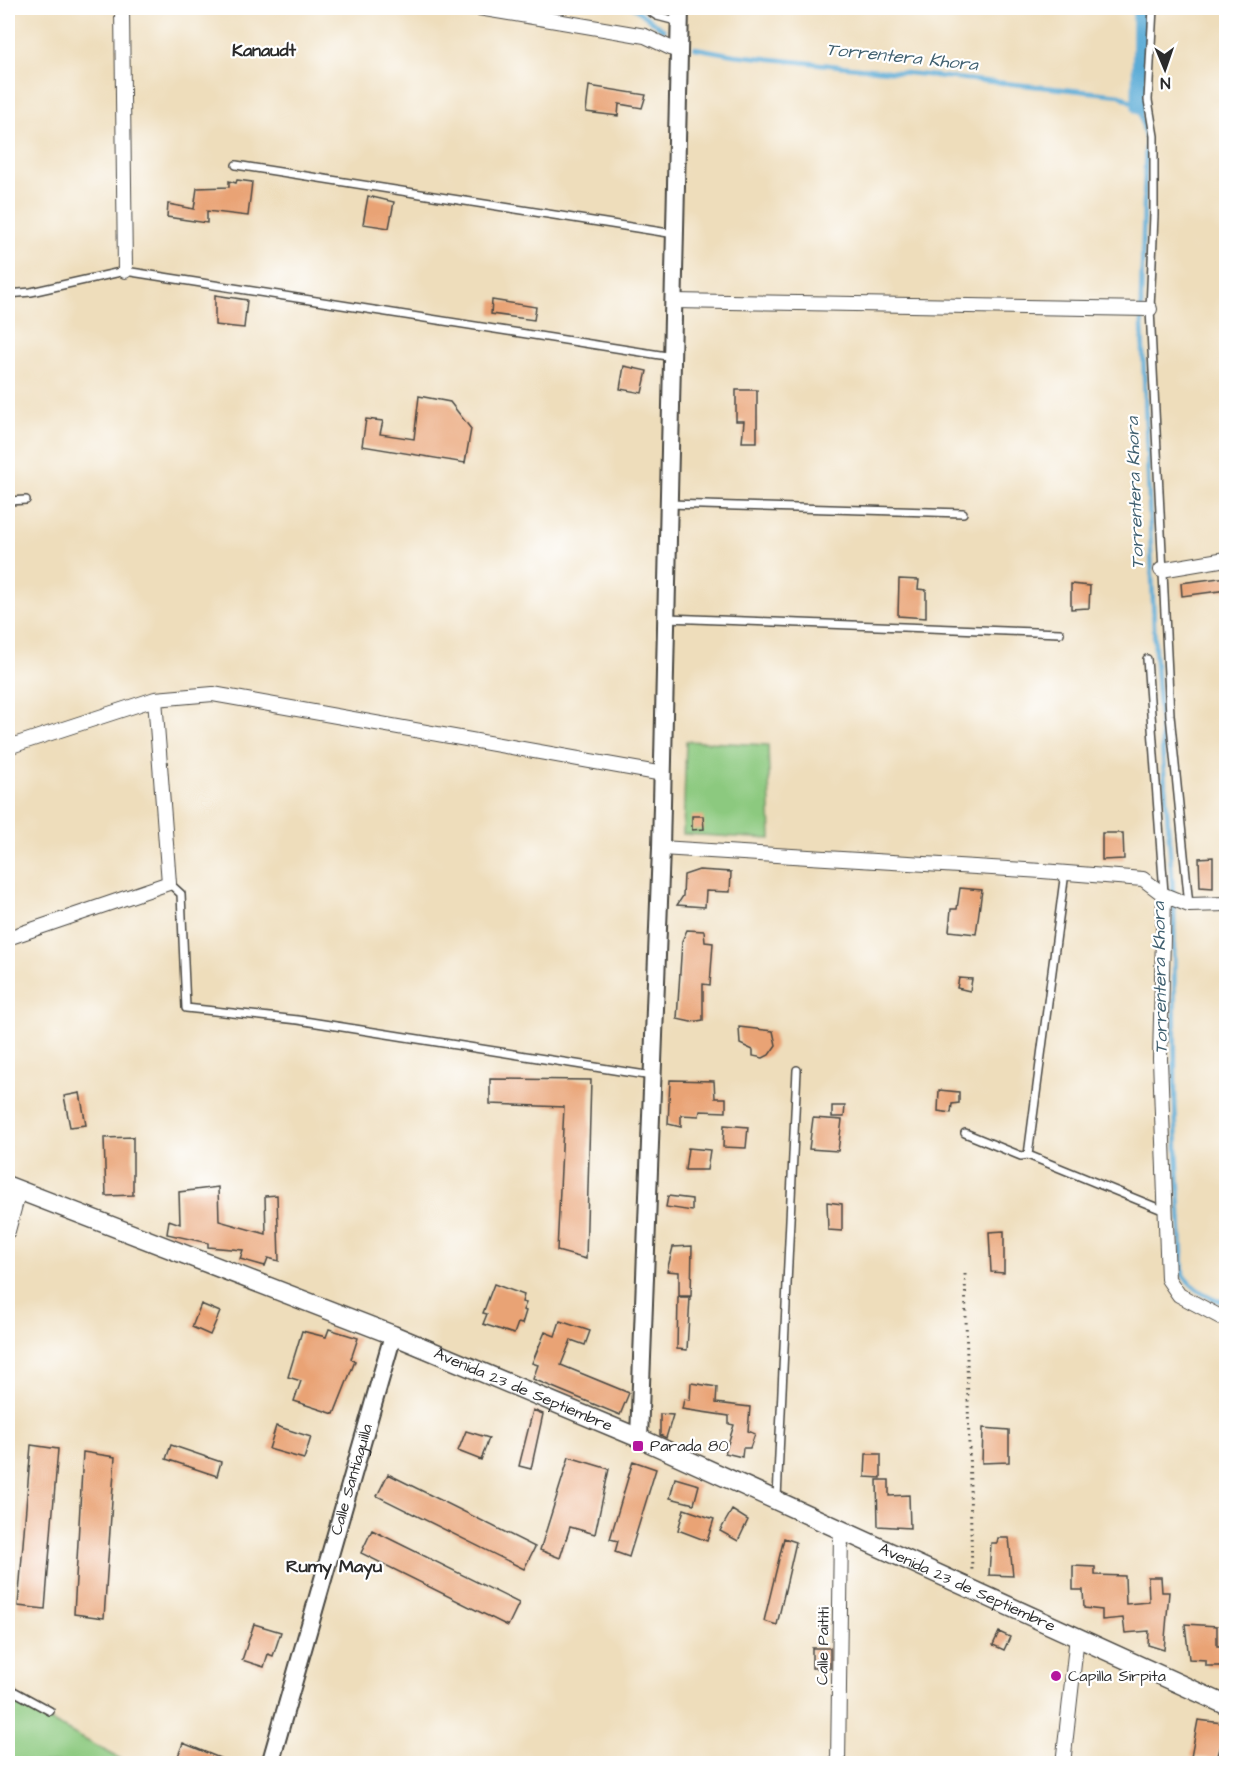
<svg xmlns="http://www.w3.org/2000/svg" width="1234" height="1771" viewBox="0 0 1234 1771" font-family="'Architects Daughter',sans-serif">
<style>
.green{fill:#8cc97f;stroke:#5c7a55;stroke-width:1.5}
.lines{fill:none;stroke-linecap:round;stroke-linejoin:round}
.stream{stroke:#5cacd6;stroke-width:4.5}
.canal{stroke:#5cacd6;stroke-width:15}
.building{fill:#e9a375}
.service-casing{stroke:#484641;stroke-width:10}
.minor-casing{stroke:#484641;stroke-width:16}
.tertiary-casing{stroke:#484641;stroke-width:20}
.secondary-casing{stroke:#484641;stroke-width:21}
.path{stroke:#484641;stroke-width:3;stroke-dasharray:1.5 4.5;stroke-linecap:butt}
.service{stroke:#fff;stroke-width:7}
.minor{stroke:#fff;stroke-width:14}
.tertiary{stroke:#fff;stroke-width:16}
.secondary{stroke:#fff;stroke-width:18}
.poi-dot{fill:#b5179e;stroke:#fff;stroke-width:2}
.labels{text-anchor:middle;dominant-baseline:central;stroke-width:4.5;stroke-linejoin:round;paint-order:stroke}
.street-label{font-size:16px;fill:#2b2b2b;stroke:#fff}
.poi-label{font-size:16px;fill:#2b2b2b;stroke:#fff;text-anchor:start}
.neighbourhood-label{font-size:18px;font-weight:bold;fill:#2b2b2b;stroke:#fff}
.water-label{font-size:18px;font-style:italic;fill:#3f5f6f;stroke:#fff}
</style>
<rect width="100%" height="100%" fill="#fff"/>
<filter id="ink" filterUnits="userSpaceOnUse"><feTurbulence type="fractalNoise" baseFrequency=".0167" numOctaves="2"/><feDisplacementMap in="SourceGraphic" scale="12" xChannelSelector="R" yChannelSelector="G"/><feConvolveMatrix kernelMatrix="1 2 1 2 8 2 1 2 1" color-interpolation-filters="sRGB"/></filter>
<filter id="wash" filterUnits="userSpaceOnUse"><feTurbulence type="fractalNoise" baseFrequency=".008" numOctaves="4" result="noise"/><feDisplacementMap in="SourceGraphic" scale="24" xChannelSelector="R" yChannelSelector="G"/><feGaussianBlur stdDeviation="1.35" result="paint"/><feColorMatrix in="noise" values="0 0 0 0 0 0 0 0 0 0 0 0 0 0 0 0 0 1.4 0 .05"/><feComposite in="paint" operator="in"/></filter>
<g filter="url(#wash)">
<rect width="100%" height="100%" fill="#edb"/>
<path class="green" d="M686 741 768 745 771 839 683 834Z
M8 1698 128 1763H8Z"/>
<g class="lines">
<path class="stream" d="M634 8 664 30
M695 48 734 55 1120 95 1139 107 1146 141 1141 300 1155 651 1174 905 1175 1105 1183 1275C1195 1291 1208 1297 1226 1303"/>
<path class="canal" d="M1139 107 1140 8"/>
</g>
<g id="blocks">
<path class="building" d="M589 86 646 95 642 108 619 104 618 116 586 112Z
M237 180 252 182 248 216 207 211V223L167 217 168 204 194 209 197 188 229 187V181L236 183Z
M368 196 394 202 389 228 363 224Z
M215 295 247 300 244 328 215 325Z
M492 300 536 307 534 320 491 314Z
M624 366 647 371 642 393 620 389Z
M736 390H757V442H742L744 421H736Z
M419 396 450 402 471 429 465 463 362 446 366 419 383 421 380 434 414 439Z
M1227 577V590L1182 596 1181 583Z
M899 579 919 580 918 589 926 590V618L898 616Z
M1071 584 1090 586 1089 608 1071 609Z
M692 816H703L704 829 692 830Z
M1102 833H1123L1124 859 1102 860Z
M1213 857V888L1200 887 1199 858Z
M699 870 731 872 730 892 706 891 705 907 677 905 683 896 684 875Z
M960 888 982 890 976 934 949 931 951 909H957Z
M687 930 704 931 705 942 713 943 710 985 703 984V1020L691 1022 677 1019 682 941Z
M959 978 972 979 970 991 957 988Z
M739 1027 773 1031 776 1045 769 1055 763 1058 753 1056V1050L740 1044Z
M490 1079 591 1080 586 1259 557 1251 564 1107 490 1104Z
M670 1080 714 1081 715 1098H726V1112L700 1111 699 1116 681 1115V1127L668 1124Z
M939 1090 959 1092V1103L952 1104 951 1113 938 1111Z
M80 1093 86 1125 70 1127 64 1096Z
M832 1106H845L844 1117H832Z
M813 1118 842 1120 838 1151 809 1149Z
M724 1125 748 1127 746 1148 723 1147Z
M133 1137V1195L106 1196 104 1138Z
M688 1148 710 1150 707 1170H685Z
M218 1187 219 1221 266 1234 265 1196 277 1195 279 1261 268 1258 265 1266 240 1259 243 1250 208 1247V1243L167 1234 169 1220 180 1224 179 1192Z
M668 1196 692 1199V1211L666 1207Z
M827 1202 842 1204V1231L828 1230Z
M1004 1231V1273L991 1272 989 1232Z
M692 1246 691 1296H679V1272L667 1271 673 1247Z
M494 1284 524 1295 522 1302 526 1303 523 1310 526 1311 522 1324 518 1323 514 1334 483 1324 487 1314 483 1313Z
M678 1297H690L687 1350 677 1349Z
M201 1304 220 1312 210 1335 192 1327Z
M560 1321 590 1331 585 1345 571 1340 561 1365 629 1393 620 1415 533 1379 538 1365 532 1363 545 1332 555 1336Z
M329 1329 358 1338 351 1359 355 1361 334 1414 294 1401 301 1381 288 1377 302 1331 326 1337Z
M691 1383 717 1387 716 1403 750 1407 748 1431 755 1434 750 1448H743L742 1457 725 1453 734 1425 729 1424V1416L682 1409 684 1399 690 1400Z
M533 1410 543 1414 531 1469 519 1466Z
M660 1414 673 1415 666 1438 660 1435Z
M276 1426 311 1437 304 1459 269 1449Z
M983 1428 1009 1430V1462L982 1463Z
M466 1431 489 1438 481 1460 458 1451Z
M31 1445 58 1449 45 1609 18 1606Z
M171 1445 221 1462 217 1476 166 1459Z
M83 1452 115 1457 104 1618 74 1614Z
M866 1454H881V1478L865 1477Z
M569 1457 609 1469 595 1534 570 1527 560 1558 540 1550Z
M633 1461 656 1469 629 1557 615 1552 618 1541 610 1539Z
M388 1474 535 1547 524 1569 377 1496Z
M675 1478 699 1485 694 1504 670 1498Z
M877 1480H889V1496L909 1495 910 1528 878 1526Z
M684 1509 714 1519 707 1541 678 1530Z
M732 1510 748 1520 738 1541 720 1531Z
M372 1530 519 1603 508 1626 361 1553Z
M784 1538 796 1542 777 1625 764 1621Z
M998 1538H1009L1013 1576 989 1575 991 1543H997Z
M1073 1566 1095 1567V1575L1125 1576 1126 1604 1149 1602 1148 1577H1161L1162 1592H1169L1164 1650 1148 1645 1149 1631 1125 1633 1123 1618 1102 1620V1610L1084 1608 1083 1590H1073Z
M254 1624 281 1632 273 1656 268 1654 264 1667 242 1660Z
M1185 1624 1217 1626V1646H1227V1666H1206V1660L1189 1659Z
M999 1632 1010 1637 1004 1650 993 1645Z
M812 1648H830V1668H812Z
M1198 1720 1222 1723 1221 1745 1217 1759 1191 1757Z
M183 1743 232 1763V1764H175Z"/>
</g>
</g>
<g filter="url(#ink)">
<use href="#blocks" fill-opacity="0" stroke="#484641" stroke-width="1.5"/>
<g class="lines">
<defs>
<path id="service" d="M645 8 657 16 680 22
M1153 8 1148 100 1154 136V215L1150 309 1170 715 1189 905
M236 165 675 234
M8 294 31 292 125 271 673 357
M8 501 26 500
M669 504 963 513
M667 618 1060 633
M1147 659 1164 893
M1065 872 1028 1155 1165 1211
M169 883 181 894 186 1008 298 1020 652 1076
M965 1133 1021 1156 1028 1155
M777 1498 797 1070
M8 1688 50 1711"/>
<path id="minor" d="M122 8 125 271
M479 8 645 36 679 52
M674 301 1150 309
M1161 570 1226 559
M8 747 155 699 213 694 663 774
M661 848 1042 871 1143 879 1164 895 1189 905 1226 904
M1164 895 1160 1059 1168 1279 1179 1295 1226 1320
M8 938 169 883 155 699
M8 1231 19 1190
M838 1764 841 1529
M1063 1764 1077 1636"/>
<g id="tertiary">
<path d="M639 1438 661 848 680 8"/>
<path id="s1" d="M270 1764 393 1335"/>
</g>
<g id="secondary">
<path id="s2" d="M8 1186 393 1335 639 1438 1226 1705"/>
</g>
</defs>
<use href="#service" class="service-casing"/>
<use href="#minor" class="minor-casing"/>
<use href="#tertiary" class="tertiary-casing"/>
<use href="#secondary" class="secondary-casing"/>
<path class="path" d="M965 1274 972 1572"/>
<use href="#service" class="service"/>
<use href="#minor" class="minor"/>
<use href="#tertiary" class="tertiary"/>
<use href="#secondary" class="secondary"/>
</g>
</g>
<g class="poi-dot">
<rect x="632" y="1440" width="12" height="12" rx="3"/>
<circle cx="1056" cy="1676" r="6"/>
</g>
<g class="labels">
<g class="street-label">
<text stroke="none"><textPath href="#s2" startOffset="554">Avenida 23 de Septiembre</textPath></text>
<text stroke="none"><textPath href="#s1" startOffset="296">Calle Santiaguilla</textPath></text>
<text stroke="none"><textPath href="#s2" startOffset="1040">Avenida 23 de Septiembre</textPath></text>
<text transform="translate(823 1646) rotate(-89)">Calle Paititi</text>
</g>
<g class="poi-label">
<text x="650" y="1446">Parada 80</text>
<text x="1068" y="1676">Capilla Sirpita</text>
</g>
<g class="neighbourhood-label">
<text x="264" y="50">Kanaudt</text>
<text x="334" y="1566">Rumy Mayu</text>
</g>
<g class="water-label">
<text transform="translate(902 57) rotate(6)">Torrentera Khora</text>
<text transform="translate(1135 493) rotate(-92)">Torrentera Khora</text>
<text transform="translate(1160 978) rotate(-91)">Torrentera Khora</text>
</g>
</g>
<rect width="1234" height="1771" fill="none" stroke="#fff" stroke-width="30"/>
<g transform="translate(1165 69) rotate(178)" stroke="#ffffff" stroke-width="4.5" paint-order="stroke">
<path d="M0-4.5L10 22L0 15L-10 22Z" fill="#2b2b2b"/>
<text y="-9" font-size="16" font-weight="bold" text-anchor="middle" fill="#2b2b2b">N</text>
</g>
</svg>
